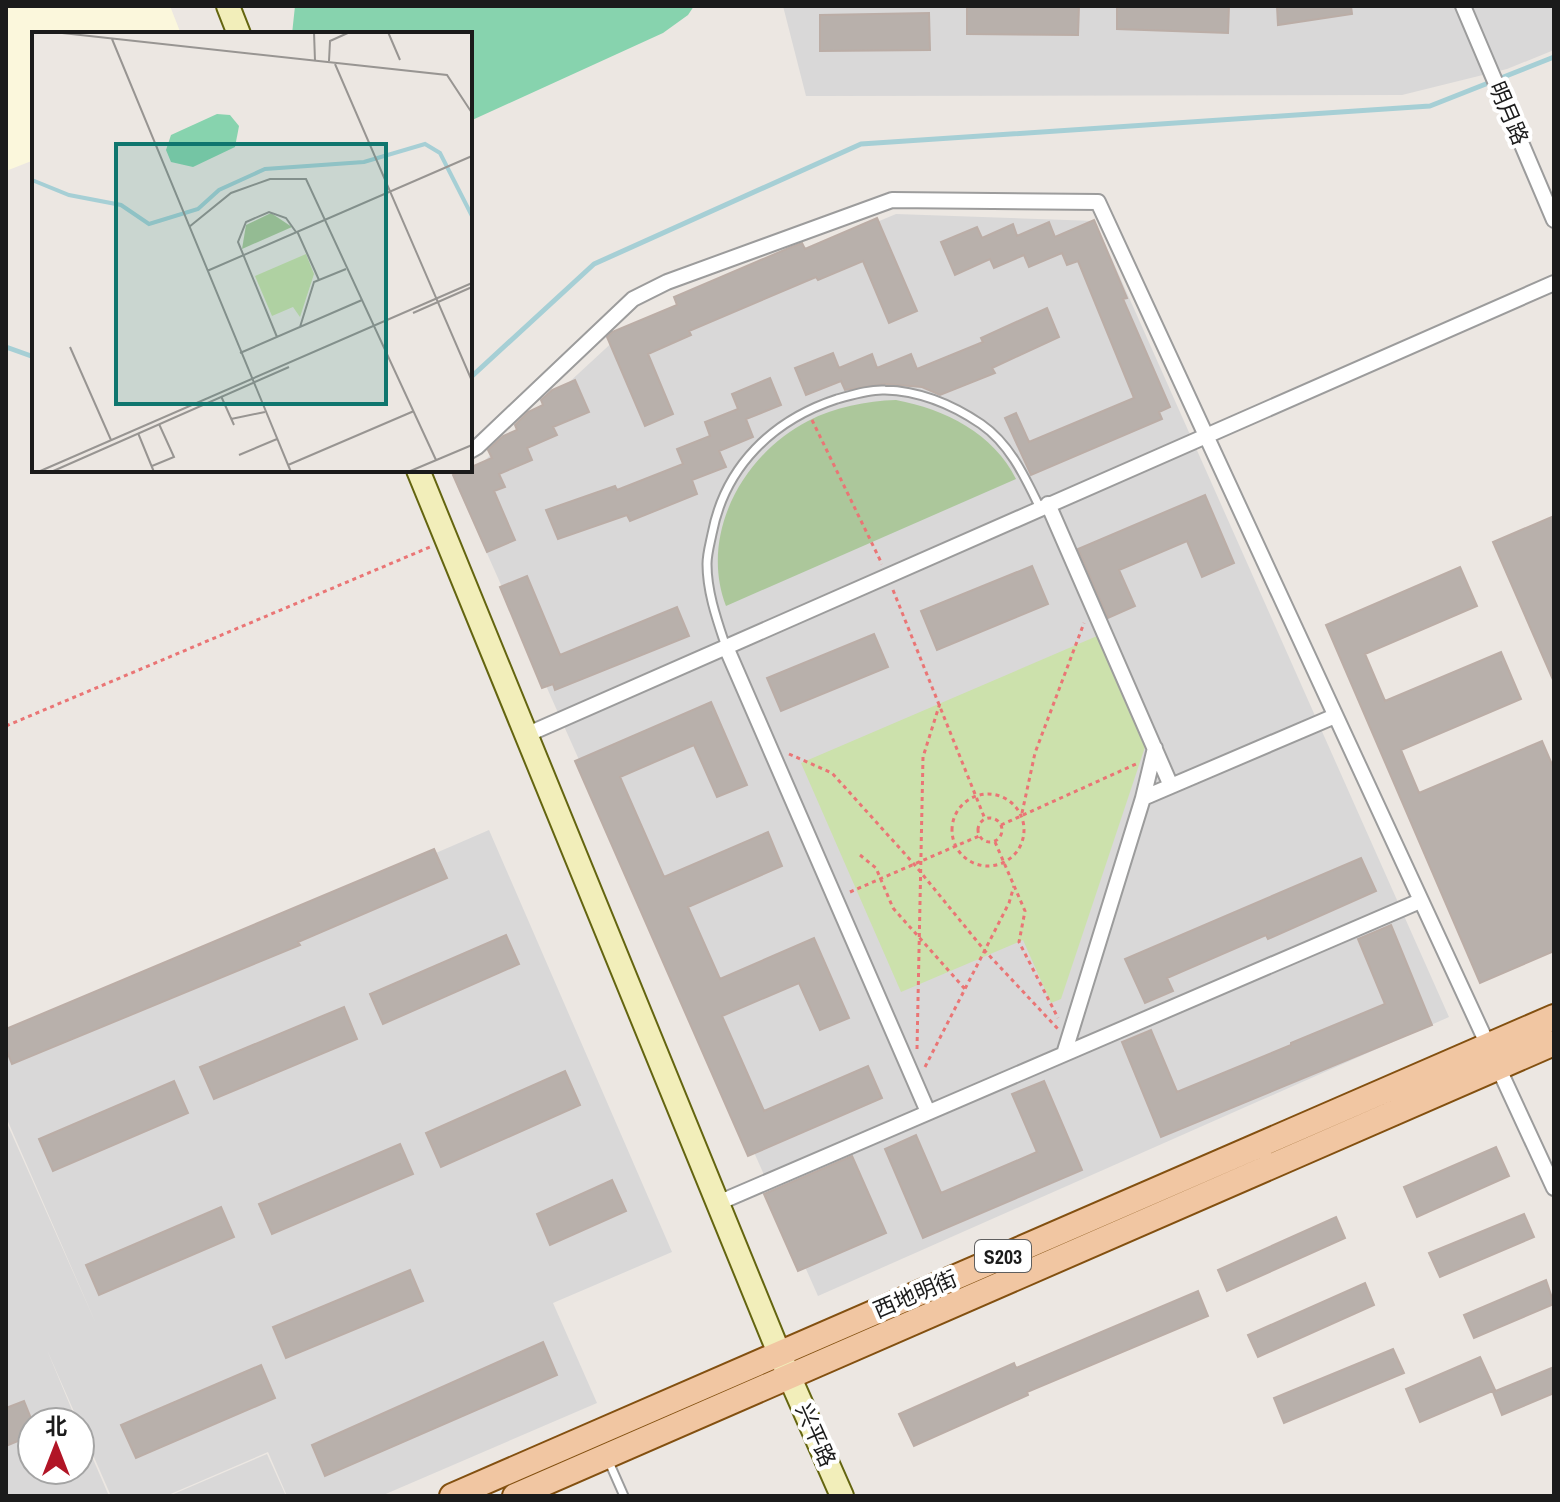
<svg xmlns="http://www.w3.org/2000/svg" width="1560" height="1502" viewBox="0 0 1560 1502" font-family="'Archivo Narrow','Noto Sans SC',sans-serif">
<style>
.residential{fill:#d9d8d8}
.education{fill:#fbf7dc}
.grass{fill:#cce1ac}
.forest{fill:#acc79b}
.pitch{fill:#87d3ae}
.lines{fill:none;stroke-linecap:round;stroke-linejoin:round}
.stream{stroke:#a6cfd5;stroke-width:5}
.building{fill:#b8b0ab;stroke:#bbada6;stroke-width:2}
.lane-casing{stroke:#9c9c9c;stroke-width:11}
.street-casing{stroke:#9c9c9c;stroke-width:18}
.secondary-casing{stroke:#646510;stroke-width:26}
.primary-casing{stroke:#835010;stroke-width:28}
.path{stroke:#ea7575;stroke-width:3;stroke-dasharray:4 4;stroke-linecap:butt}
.lane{stroke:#fff;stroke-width:7}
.street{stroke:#fff;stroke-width:14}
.secondary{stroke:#f2eeba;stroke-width:22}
.primary{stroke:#f1c6a2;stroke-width:24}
.labels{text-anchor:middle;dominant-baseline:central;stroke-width:8;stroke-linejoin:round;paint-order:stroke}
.shield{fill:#fff;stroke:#5f5f5f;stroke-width:2}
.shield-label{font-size:20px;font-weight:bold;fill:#1b1b1b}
.street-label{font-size:22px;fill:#1b1b1b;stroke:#fff}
.inset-river{fill:none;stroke:#a6cfd5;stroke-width:4}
.inset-road{fill:none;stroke:#989592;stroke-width:2}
.view{fill:#0f766e;fill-opacity:0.15;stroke:#0f766e;stroke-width:4}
.inset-edge{fill:none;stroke:#1b1b1b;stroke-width:4}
</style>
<rect width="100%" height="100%" fill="#ece7e2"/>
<path class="residential" d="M783 6H1554V50L1507 69 1402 95 806 96Z
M896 214 1095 221 1449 1017 818 1296 457 486 631 325Z
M489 830 672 1252 553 1303 597 1403 381 1496H287L268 1452 166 1496H111L47 1350 77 1422H32V1470H80V1429L109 1496H6V1121L97 1326 6 1117V1039Z
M267 1454 286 1496H169Z"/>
<path class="education" d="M6 6H170L181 34H34V160L6 171Z"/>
<path class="grass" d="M1097 636 1145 747 1061 999 1051 1003 1023 940 901 992 801 763Z"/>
<path class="forest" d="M896 400C945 409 994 434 1016 479L726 606C699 535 742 455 808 421 835 407 866 401 896 400Z"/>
<path class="pitch" d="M295 6H694L688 15 663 33 470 121V34H292Z"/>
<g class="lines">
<path class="stream" d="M6 347 34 357
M470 378 594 264 861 144 1430 106 1554 57"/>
</g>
<path class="building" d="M967 6H1079L1078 35 967 34Z
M1117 6H1229L1228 33 1117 29Z
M1277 6H1351L1352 14 1278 25Z
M929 13 930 50 820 51V15Z
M877 218 917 311 889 323 863 261 818 280 816 277 689 331 691 335 648 354 673 414 645 426 607 337 612 332 677 305 674 297 789 248 802 243 805 249Z
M1094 220 1127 298 1123 299 1170 407 1159 412 1162 419 1031 475 1005 418 1016 413 1029 442 1134 398 1078 261 1067 265 1062 253 1029 267 1024 255 994 268 990 259 955 275 941 242 977 227 982 238 1013 224 1017 236 1049 222 1055 237Z
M1047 308 1059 337 992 368 995 373 940 395 922 387 885 384 845 390 841 381 806 395 795 368 833 353 839 368 872 354 877 368 911 354 917 369 983 342 981 338Z
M770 378 781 405 746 419 753 437 719 451 726 467 692 480 697 494 630 521 627 515 558 539 546 510 615 486 617 490 683 464 677 449 710 436 705 422 738 409 732 394Z
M575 380 589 412 553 427 557 435 527 448 532 460 499 474 505 487 494 491 515 540 487 552 453 475 492 458 488 450 503 436 517 430 515 425 528 412 543 405 541 400 552 390Z
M1205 495 1234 563 1202 577 1187 541 1119 570 1135 606 1108 618 1078 549Z
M1554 516V682L1493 542Z
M1032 566 1048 604 937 650 921 611Z
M1460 567 1477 606 1365 654 1385 701 1501 652 1521 699 1401 750 1419 793 1542 741 1554 769V951L1480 983 1326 625Z
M527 576 560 655 677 607 689 636 555 690 553 684 542 688 500 587Z
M874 634 888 667 781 711 767 678Z
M711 702 747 785 717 797 694 745 620 777 664 877 768 832 782 866 688 907 720 979 814 938 849 1018 820 1030 799 983 722 1016 764 1111 868 1066 882 1098 748 1156 575 761Z
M434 849 447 878 298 942 300 945 12 1064 6 1049V1029Z
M1361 858 1376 891 1268 939 1266 935 1167 978 1173 991 1145 1003 1125 959Z
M1391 925 1432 1025 1161 1137 1122 1042 1151 1030 1177 1092 1291 1045V1043L1385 1004 1358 939Z
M506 935 519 964 383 1024 370 994Z
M344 1007 357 1039 214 1099 200 1067Z
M565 1071 580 1105 441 1167 426 1133Z
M174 1081 188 1113 53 1171 39 1139Z
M1044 1081 1082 1170 923 1238 885 1149 916 1135 941 1193 1037 1152 1012 1094Z
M400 1144 413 1174 272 1234 259 1204Z
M1496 1147 1509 1176 1417 1217 1404 1187Z
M852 1156 886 1233 798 1271 764 1194Z
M612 1180 626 1211 550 1245 537 1214Z
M221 1207 234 1237 99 1295 86 1265Z
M1524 1214 1534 1237 1440 1277 1429 1253Z
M1336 1217 1345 1238 1227 1291 1218 1270Z
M410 1270 423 1301 286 1358 273 1327Z
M1546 1280 1554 1304 1474 1338 1464 1315Z
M1365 1283 1374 1305 1258 1357 1248 1335Z
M1198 1291 1208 1316 1027 1392 1028 1395 914 1446 899 1414 1014 1363 1016 1368Z
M543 1342 557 1375 325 1476 312 1445Z
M1393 1349 1404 1373 1284 1423 1274 1398Z
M1480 1357 1495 1390 1420 1422 1406 1389Z
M261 1365 275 1398 136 1458 121 1425Z
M1554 1367V1393L1502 1415 1493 1392Z
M24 1401 32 1421V1435L6 1446V1408Z"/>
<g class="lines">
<defs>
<path id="lane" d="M726 647C717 620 707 592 707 564 707 554 710 544 712 534 725 466 773 420 837 399 852 395 870 389 885 390 919 391 953 405 981 424 1010 444 1025 477 1040 508
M609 1462 624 1496"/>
<path id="street" d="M1463 6 1554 220
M470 451 477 447 633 299 667 282 892 200 1098 202 1554 1188
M1048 504 1171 786
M726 647 928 1112
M526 735 1554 283
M1143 798 1155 748
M1064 1054 1143 798 1335 716
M718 1203 1420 901"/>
<path id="secondary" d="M228 6 239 34
M418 470 779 1353 842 1496"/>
<path id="primary" d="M452 1496 1554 1017
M515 1496 1554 1043"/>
</defs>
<use href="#lane" class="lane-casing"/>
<use href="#street" class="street-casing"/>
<use href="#secondary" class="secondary-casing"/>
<use href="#primary" class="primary-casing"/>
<path class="path" d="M812 420 882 564
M893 590 985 819
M6 726 430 547
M789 754 832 773 914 864 985 951 1058 1029
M952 830a36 36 0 1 1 72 0a36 36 0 1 1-72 0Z
M1022 813 1035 753 1084 623
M978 830a12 12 0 1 1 24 0a12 12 0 1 1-24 0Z
M1001 825 1136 764
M995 842 1025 911 1019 942 1058 1018
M860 855 876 868 893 908 965 989
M850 892 979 836
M917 1049 923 757 940 703
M925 1067 1009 903 1014 886"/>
<use href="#lane" class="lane"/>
<use href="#street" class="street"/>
<use href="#secondary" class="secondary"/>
<use href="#primary" class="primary"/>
</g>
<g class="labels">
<rect class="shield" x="975" y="1240" width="56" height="32" rx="6"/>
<g class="shield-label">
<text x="1003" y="1256">S203</text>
</g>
<g class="street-label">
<text transform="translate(1509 113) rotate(67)">明月路</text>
<text transform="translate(915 1294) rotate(-23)">西地明街</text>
<text transform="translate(816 1435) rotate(66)">兴平路</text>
</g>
</g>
<g transform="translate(32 32)">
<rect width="440" height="440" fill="#ece7e2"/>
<path d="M274 222 282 242 268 285 261 275 240 284 223 244Z" fill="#cce1ac"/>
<path d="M239 181 260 195 210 217 214 193Z" fill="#acc79b"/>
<path d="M185 82 198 83 207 94 203 115 161 135 139 130 134 118 139 103Z" fill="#87d3ae"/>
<path class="inset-river" d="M0 148 37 163 89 173 117 192 166 177 187 158 233 137 332 130 393 112 408 121 440 184"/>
<path class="inset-road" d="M21 0 415 43 440 81M282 0 283 29M356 0 368 28M80 7 259 440M297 29 298 9 318 0M303 32 440 349M157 195 199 161 238 147H274L404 428M265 199 287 248M175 239 440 124M381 281 440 255M268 295 282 250 314 237M245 305 206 210 214 190 237 180 254 186 264 200M38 315 79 408M208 321 330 268M189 364 202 393M199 387 233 380M106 401 122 440M207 423 245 407M256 433 382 379M120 434 142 425 127 392M6 440 440 251M19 440 257 335M376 440 440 413"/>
<path class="view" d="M84 112H354V372H84Z"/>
<rect width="440" height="440" class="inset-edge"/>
</g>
<rect width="1560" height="1502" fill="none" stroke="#1b1b1b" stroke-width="16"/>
<g transform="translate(56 1446)"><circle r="38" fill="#ffffff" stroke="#a4a4a4" stroke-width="2"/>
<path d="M0-6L14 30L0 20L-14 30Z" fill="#b11526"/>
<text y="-12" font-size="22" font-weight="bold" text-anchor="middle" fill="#1b1b1b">北</text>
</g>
</svg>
